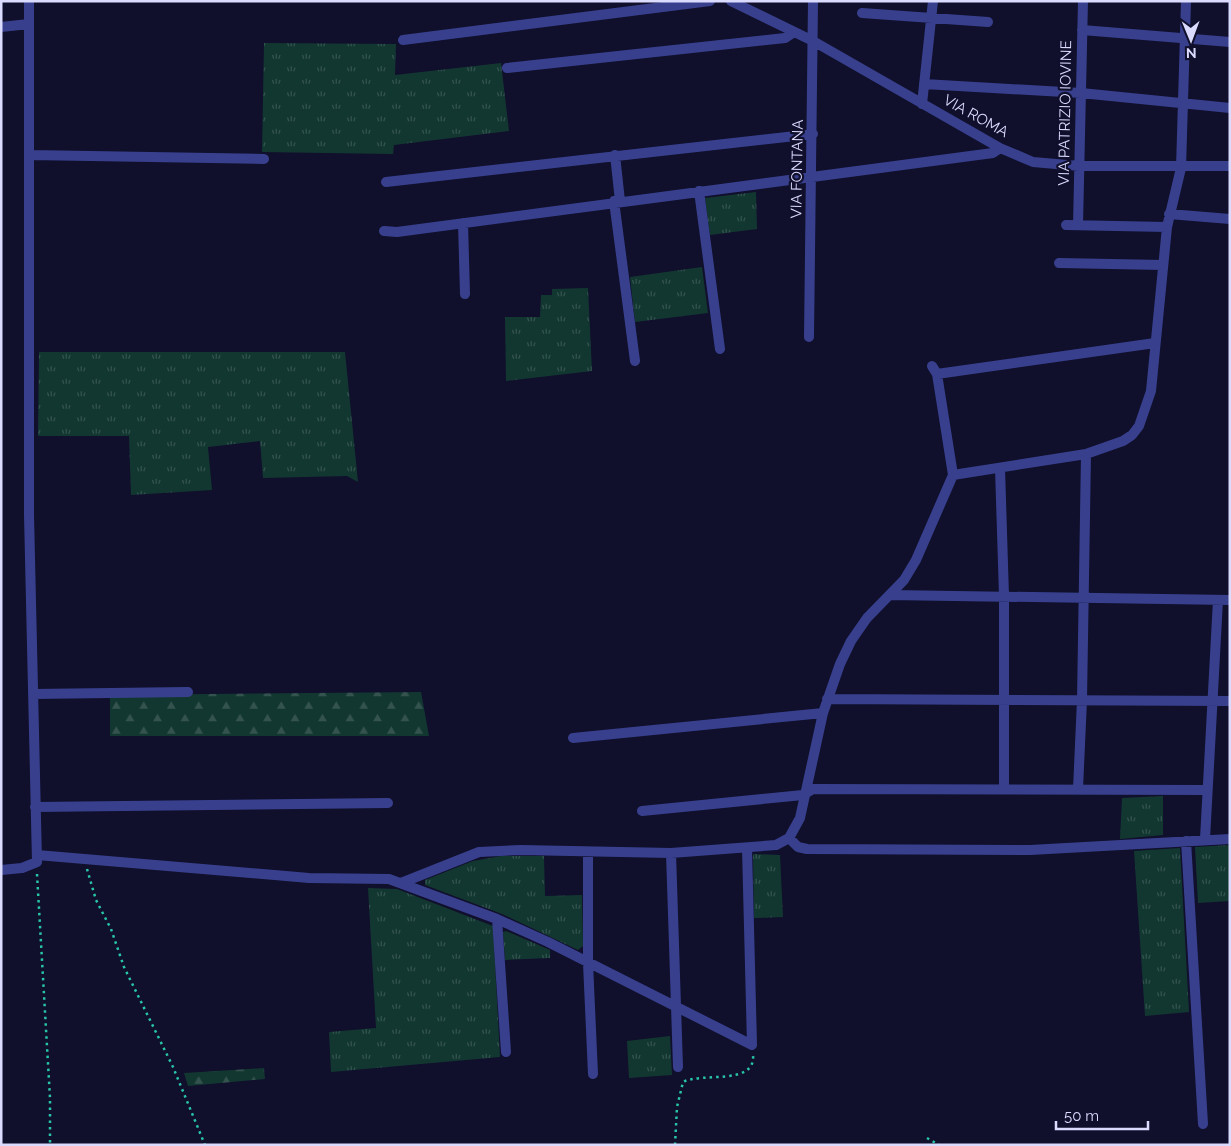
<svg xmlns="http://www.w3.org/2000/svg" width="1231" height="1146" viewBox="0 0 1231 1146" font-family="Raleway,sans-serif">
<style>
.grass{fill:url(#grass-tufts)}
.forest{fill:url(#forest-firs)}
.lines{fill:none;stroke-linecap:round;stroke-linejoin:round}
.path{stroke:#28c5a7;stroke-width:2.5;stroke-dasharray:2.5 4;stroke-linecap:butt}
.street{stroke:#38408e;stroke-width:10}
.labels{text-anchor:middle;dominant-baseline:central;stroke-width:4.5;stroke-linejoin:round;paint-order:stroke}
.street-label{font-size:15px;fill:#dbdbff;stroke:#100f2c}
</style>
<defs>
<pattern id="grass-tufts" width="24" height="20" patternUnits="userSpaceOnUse" patternTransform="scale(1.25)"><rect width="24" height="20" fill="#123730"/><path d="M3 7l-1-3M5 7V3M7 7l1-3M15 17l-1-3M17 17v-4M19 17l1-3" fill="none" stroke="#34534f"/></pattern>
<pattern id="forest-firs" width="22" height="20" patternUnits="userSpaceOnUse" patternTransform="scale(1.25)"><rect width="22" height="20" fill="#123730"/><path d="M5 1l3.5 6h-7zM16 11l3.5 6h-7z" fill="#34534f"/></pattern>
</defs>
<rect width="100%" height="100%" fill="#100f2c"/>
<path class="grass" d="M264 43 396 44 395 75 501 63 509 131 394 145 393 154 262 152Z
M756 192 757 229 710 235 705 198Z
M702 267 708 313 635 322 630 277Z
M588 288 592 371 506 381 505 317H540L541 295H552V289Z
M39 352H345L358 482 347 476 263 478 260 441 208 447 212 490 131 495 129 436H38Z
M1163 796V835L1120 839 1122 798Z
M1230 845V901L1198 903 1195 847Z
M1180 848 1189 1012 1145 1016 1134 851Z
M753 854 780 855 783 917 754 918Z
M501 856H544L545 896 582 895 583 946 578 950 502 914 425 885V880L473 861Z
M368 888 397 889 493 926 500 1057 331 1072 329 1032 376 1028Z
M506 931 550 950V958L505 960 503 932Z
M670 1036 672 1075 629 1078 627 1041Z"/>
<path class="forest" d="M421 692 429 736H110V695Z
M264 1068 265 1079 188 1086 184 1073Z"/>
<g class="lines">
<path class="path" d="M87 869 96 900 111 929 124 967 173 1067 205 1145
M37 874 50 1098V1145
M927 1138 939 1145
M675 1145 677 1107 683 1082C701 1072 756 1086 753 1055"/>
<path class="street" d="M731 1 813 41 1000 148 1033 162 1079 166H1230
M862 13 988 22
M1 27 29 24
M1082 30 1230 42
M403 40 710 1
M507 68 785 38 794 32
M924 84 1081 93 1230 108
M922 104 933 1
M30 155 264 159
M615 155 620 201
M386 182 813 134
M699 191 720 349
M614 201 635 361
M1169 214 1230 219
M463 223 465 294
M1066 225 1167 227
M1078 225 1083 1
M384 231 397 232C595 204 794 180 993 153L1000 148
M1059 263 1163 265
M809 337 813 1
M937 374 1155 343
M1000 468 1004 596V788
M953 475 1086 454 1123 441 1132 435 1139 426 1151 391 1167 227 1181 168 1186 1
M890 595 1230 600
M33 694 188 692
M827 699 1230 701
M573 738 823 713
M1078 789 1082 700 1086 454
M35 807 388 803
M642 811 803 795 813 789 1207 790
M789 838 798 847 807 849 1030 850 1230 839
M1205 839 1218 600
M1186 841 1203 1124
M588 853V963L593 1074
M671 853 678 1067
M37 855 309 878 389 879 497 919 548 942 752 1045 747 848
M1 870 22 868 37 862 29 515V1
M401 883 479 852 521 850 671 853 776 845 789 838 800 818 823 713 840 664 851 641 867 618 904 580 916 560 953 475 937 374 932 366
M497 919 506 1052"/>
</g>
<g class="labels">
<g class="street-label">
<text transform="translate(1065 113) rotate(-89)">VIA PATRIZIO IOVINE</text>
<text transform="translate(976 116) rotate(29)">VIA ROMA</text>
<text transform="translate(797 169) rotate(-89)">VIA FONTANA</text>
</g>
</g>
<rect width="1231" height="1146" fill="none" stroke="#dbdbff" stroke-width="5"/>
<g transform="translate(1191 40) rotate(179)" stroke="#100f2c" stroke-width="4" paint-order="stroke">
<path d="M0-4L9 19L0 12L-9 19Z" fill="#dbdbff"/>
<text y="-8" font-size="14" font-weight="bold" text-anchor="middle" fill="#dbdbff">N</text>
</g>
<path d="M1056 1121v8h92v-8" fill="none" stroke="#dbdbff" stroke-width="2.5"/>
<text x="1064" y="1121" font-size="15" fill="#dbdbff" stroke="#100f2c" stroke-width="4" paint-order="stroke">50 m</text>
</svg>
